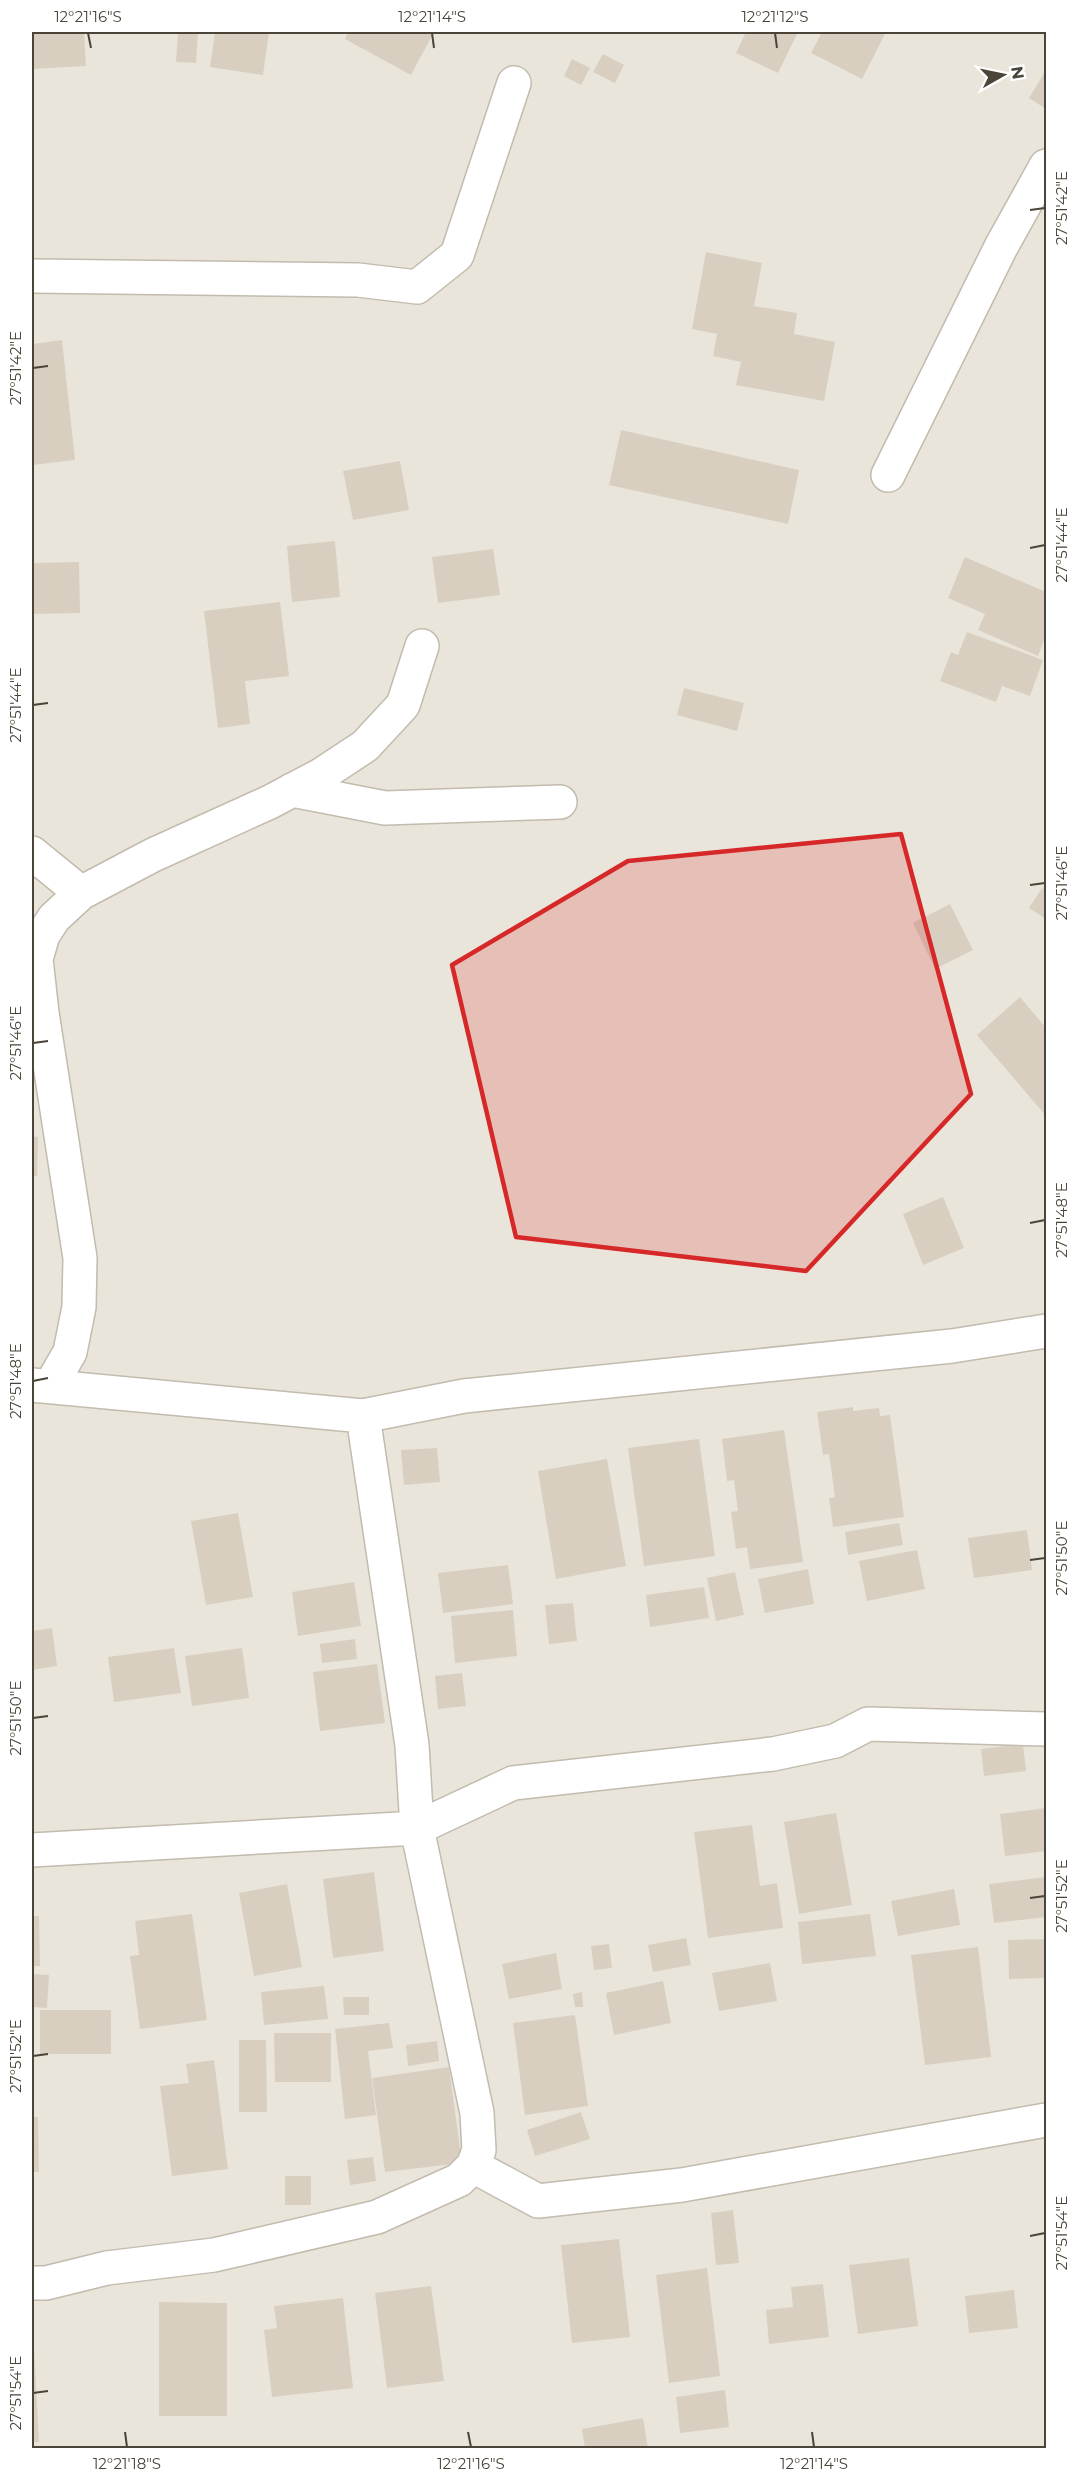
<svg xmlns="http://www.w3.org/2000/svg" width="1078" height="2480" viewBox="0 0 1078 2480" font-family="Montserrat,sans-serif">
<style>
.residential{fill:#eae5da}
.building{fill:#d8cfc1}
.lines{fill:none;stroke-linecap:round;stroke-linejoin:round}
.minor-casing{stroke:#c2bbae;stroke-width:36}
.minor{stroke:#fff;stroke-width:33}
.marked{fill:#d62828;fill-opacity:0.2;stroke:#d62828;stroke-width:4.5;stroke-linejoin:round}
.ticks{fill:none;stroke:#4b4439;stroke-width:2}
.neatline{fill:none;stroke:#4b4439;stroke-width:2}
.ticks-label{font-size:15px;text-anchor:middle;fill:#4b4439}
</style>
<rect width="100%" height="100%" fill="#f6f3ec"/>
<path class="residential" d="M32 32H1046V2448H32Z"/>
<path class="building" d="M32 32H84L86 66 32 69Z
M178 32H198L196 63 176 62Z
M215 32H269L263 75 210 67Z
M345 32H434L411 75 345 39 348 33Z
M746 32H798L778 73 736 53Z
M822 32H886L862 79 811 53Z
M603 54 624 65 615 83 593 72Z
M572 59 590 68 581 85 564 76Z
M1046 70V109L1029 98Z
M706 252 762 263 754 306 797 313 794 334 835 342 824 401 736 385 741 362 713 356 717 334 692 329Z
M62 340 75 460 32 465V344Z
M621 430 799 470 788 524 609 485Z
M400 461 409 510 353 520 343 471Z
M335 541 340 597 292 602 287 546Z
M493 549 500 595 438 603 432 557Z
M965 557 1046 592V635L1038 656 978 630 985 614 948 598Z
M79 562 80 613 32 614V563Z
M280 602 289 676 245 681 250 724 218 728 204 611Z
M967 632 1043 660 1030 696 1002 686 996 702 940 681 951 652 958 655Z
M684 688 744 703 737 731 677 715Z
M1042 888 1046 891V919L1029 908Z
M950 904 973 950 935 969 913 923Z
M1020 997 1046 1028V1116L977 1035Z
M32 1136 38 1137 37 1176H32Z
M943 1197 964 1248 923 1265 903 1214Z
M853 1407V1411L879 1408 880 1416 890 1415 904 1517 833 1527 829 1498 835 1497 829 1454 823 1455 817 1412Z
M784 1430 803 1562 750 1569 747 1547 736 1549 731 1512 738 1511 734 1480 727 1481 722 1439Z
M699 1439 715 1556 644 1566 628 1448Z
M437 1448 440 1482 404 1485 401 1450Z
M607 1459 626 1566 556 1579 538 1471Z
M238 1513 253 1597 206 1605 191 1521Z
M899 1523 903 1545 848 1555 845 1532Z
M1027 1530 1032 1570 974 1578 968 1538Z
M917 1550 925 1589 867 1601 859 1561Z
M508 1565 513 1604 443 1613 438 1573Z
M808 1569 814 1604 765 1613 758 1579Z
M735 1572 744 1615 716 1621 707 1578Z
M354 1582 361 1626 298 1636 292 1592Z
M704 1587 709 1618 650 1627 646 1595Z
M573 1603 577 1641 549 1644 545 1605Z
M513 1610 517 1656 455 1663 451 1616Z
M52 1628 57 1666 32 1670V1631Z
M355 1639 357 1659 322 1663 320 1644Z
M174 1648 181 1693 114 1702 108 1657Z
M242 1648 249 1698 192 1706 185 1656Z
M377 1664 385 1723 320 1731 313 1672Z
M462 1673 466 1706 438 1709 435 1676Z
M1023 1744 1026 1771 984 1776 981 1749Z
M1046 1808V1851L1005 1856 1000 1814Z
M836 1813 852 1905 799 1914 784 1822Z
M752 1825 760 1886 777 1883 783 1928 708 1938 694 1832Z
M374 1872 384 1951 333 1958 323 1879Z
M1046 1877V1917L994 1923 989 1884Z
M287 1884 302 1967 254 1976 239 1893Z
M954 1889 960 1925 898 1936 891 1901Z
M192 1914 207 2020 140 2029 130 1956 139 1955 135 1921Z
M870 1914 876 1956 802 1964 798 1922Z
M32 1916H39L40 1966H32Z
M686 1938 691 1965 653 1972 648 1945Z
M1046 1939V1978L1009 1979 1008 1940Z
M609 1944 612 1968 594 1970 591 1946Z
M978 1947 991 2057 925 2065 911 1955Z
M556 1953 562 1989 509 1999 502 1964Z
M770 1963 777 2001 719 2011 712 1973Z
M33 1974 49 1975 47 2008 32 2007Z
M663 1981 671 2023 614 2035 606 1993Z
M324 1986 328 2019 264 2025 261 1992Z
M582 1992 583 2007H575L573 1994Z
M343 1997H369V2015H344Z
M40 2010H111V2054H40Z
M575 2015 588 2106 525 2115 513 2023Z
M389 2023 393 2048 368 2051 376 2115 345 2119 335 2029Z
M274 2033H331V2082H275Z
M239 2040H266L267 2112H239Z
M437 2041 439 2061 408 2066 406 2045Z
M214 2060 228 2169 172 2176 160 2086 189 2083 186 2064Z
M449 2067 462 2163 385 2172 372 2078Z
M581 2112 590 2139 535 2156 527 2130Z
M32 2117H38L39 2172H32Z
M373 2157 376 2181 350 2185 347 2160Z
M285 2176H311V2205H285Z
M733 2210 739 2263 716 2265 711 2213Z
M619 2239 630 2337 572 2343 561 2245Z
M909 2258 918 2326 858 2334 849 2265Z
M707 2268 720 2376 669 2383 656 2275Z
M823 2284 829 2337 769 2344 766 2310 793 2307 791 2287Z
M431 2286 444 2381 387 2388 375 2293Z
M1014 2290 1018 2328 969 2333 965 2296Z
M343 2298 353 2388 272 2397 264 2330 277 2328 274 2306Z
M159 2302 227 2303V2416H159Z
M32 2330H33L39 2442H32Z
M725 2390 729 2427 680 2433 676 2397Z
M643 2418 648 2448H585L582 2429Z"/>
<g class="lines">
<defs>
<path id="minor" d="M32 276 358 280 417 287 457 255 514 83
M888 475 1001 247 1046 166
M292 790 385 808 560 802
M32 853 81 893
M32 1385 363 1416 464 1396 952 1346 1046 1331
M51 1385 70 1352 79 1307 80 1258 42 1013 36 959 43 935 54 918 81 893 153 855 270 802 321 775 365 746 403 705 422 646
M32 1850 417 1828 513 1783 773 1754 835 1741 868 1724 1046 1729
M473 2166 538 2201 682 2185 1046 2120
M32 2283H46L107 2268 214 2255 377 2217 459 2180 473 2166 479 2150 477 2113 417 1828 412 1745 363 1416"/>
</defs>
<use href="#minor" class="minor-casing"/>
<use href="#minor" class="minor"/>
</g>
<path class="marked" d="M901 834 971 1094 806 1271 516 1237 452 965 628 861Z"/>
<path class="ticks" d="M88 33 91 48M432 33 434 48M775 33 777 48M1030 210 1045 208M33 368 48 366M1030 548 1045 545M33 705 48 703M1030 885 1045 883M33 1043 48 1041M1030 1223 1045 1220M33 1381 48 1378M1030 1560 1045 1558M33 1718 48 1716M1030 1898 1045 1896M33 2056 48 2054M1030 2236 1045 2233M33 2393 48 2391M125 2432 127 2447M468 2432 471 2447M812 2432 814 2447"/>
<rect width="1078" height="2480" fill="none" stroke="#ffffff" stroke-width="66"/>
<g transform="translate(1003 75) rotate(81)" stroke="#ffffff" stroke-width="4.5" paint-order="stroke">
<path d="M0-4.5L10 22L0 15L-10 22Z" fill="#4b4439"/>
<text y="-9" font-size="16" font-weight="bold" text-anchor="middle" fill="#4b4439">N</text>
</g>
<rect x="33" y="33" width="1012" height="2414" class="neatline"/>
<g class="ticks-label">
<text x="88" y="22">12°21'16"S</text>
<text x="432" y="22">12°21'14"S</text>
<text x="775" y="22">12°21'12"S</text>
<text transform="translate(1062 208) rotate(-90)" y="5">27°51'42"E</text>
<text transform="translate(16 368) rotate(-90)" y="5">27°51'42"E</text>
<text transform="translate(1062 545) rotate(-90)" y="5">27°51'44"E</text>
<text transform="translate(16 705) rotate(-90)" y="5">27°51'44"E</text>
<text transform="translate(1062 883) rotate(-90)" y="5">27°51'46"E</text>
<text transform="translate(16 1043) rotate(-90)" y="5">27°51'46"E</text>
<text transform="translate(1062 1220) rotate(-90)" y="5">27°51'48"E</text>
<text transform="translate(16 1381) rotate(-90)" y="5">27°51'48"E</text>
<text transform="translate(1062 1558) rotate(-90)" y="5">27°51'50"E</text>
<text transform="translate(16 1718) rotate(-90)" y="5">27°51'50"E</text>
<text transform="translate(1062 1896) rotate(-90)" y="5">27°51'52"E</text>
<text transform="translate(16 2056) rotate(-90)" y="5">27°51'52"E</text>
<text transform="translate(1062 2233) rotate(-90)" y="5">27°51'54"E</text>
<text transform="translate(16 2393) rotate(-90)" y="5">27°51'54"E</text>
<text x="127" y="2469">12°21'18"S</text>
<text x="471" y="2469">12°21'16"S</text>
<text x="814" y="2469">12°21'14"S</text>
</g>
</svg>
